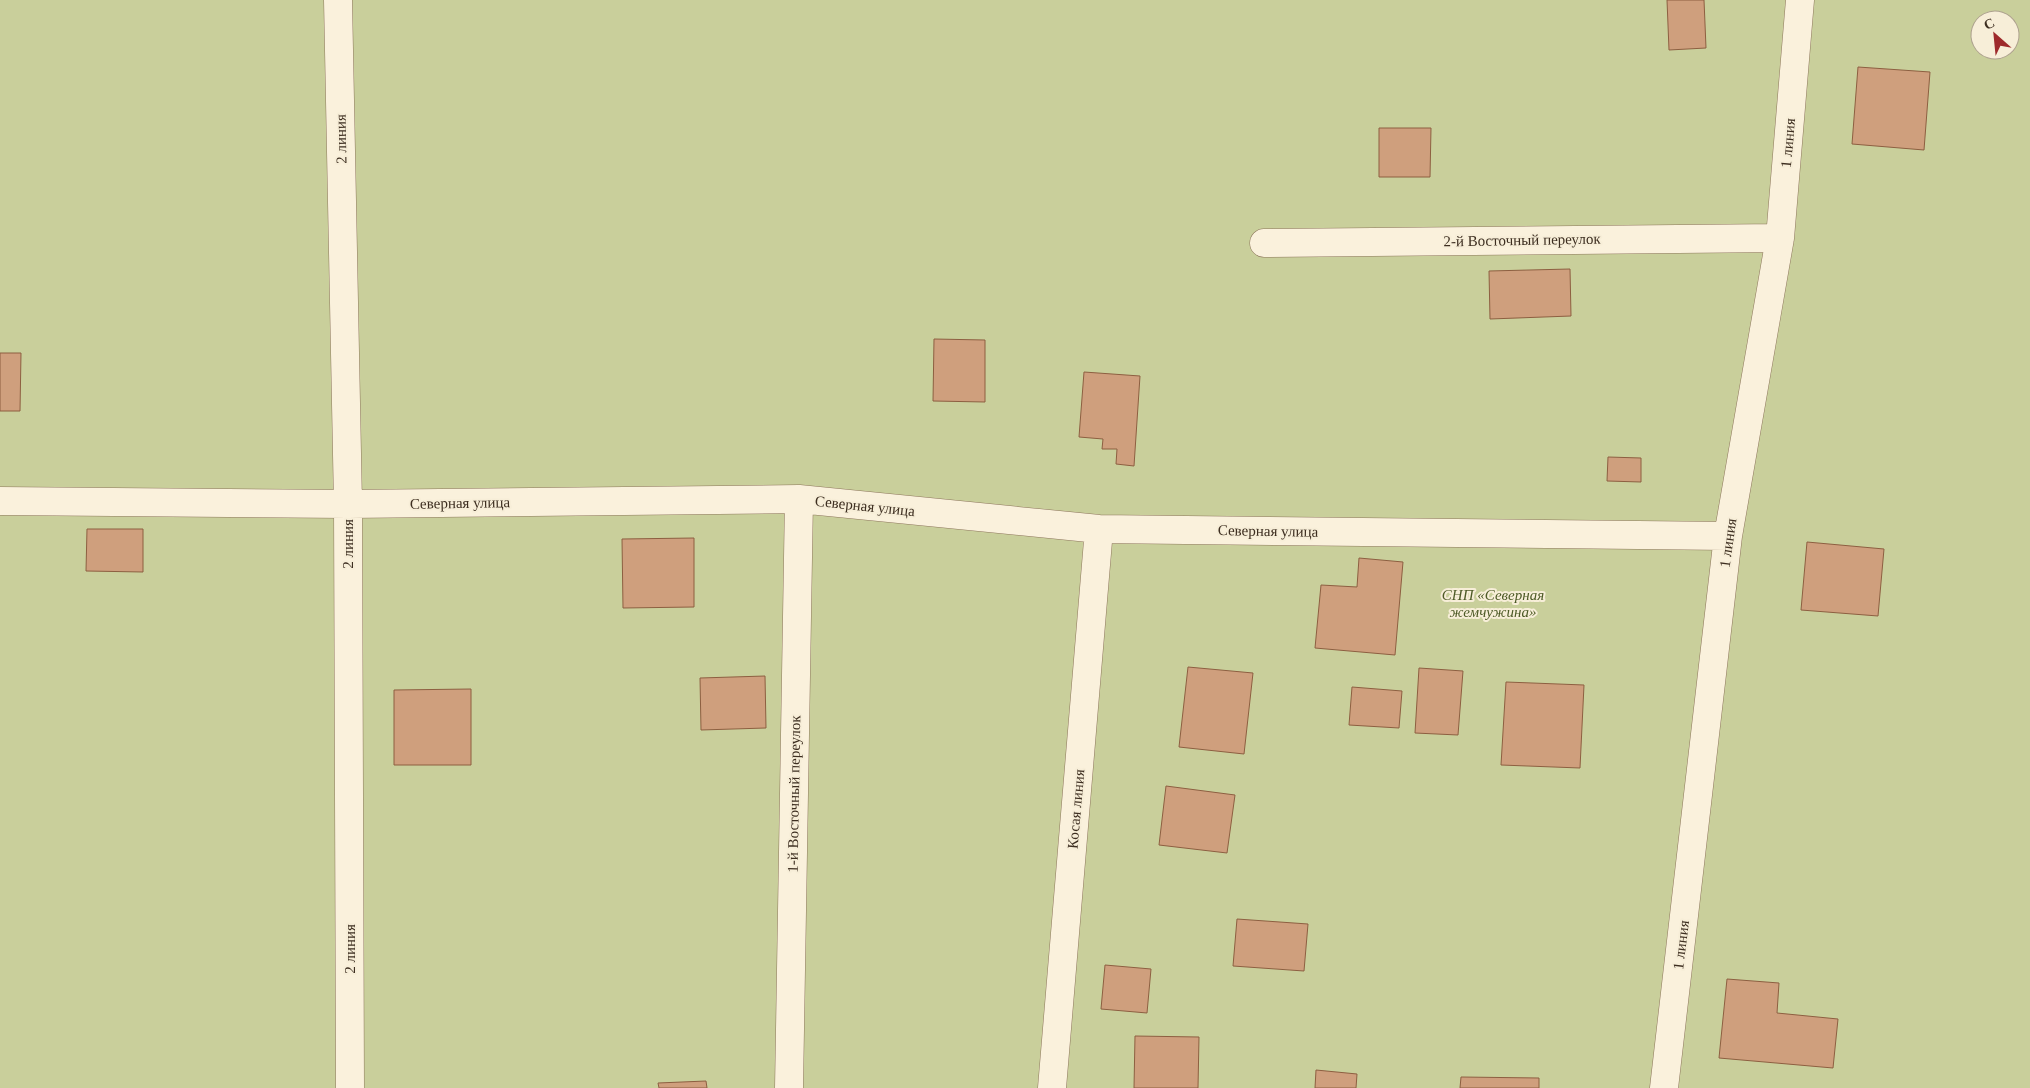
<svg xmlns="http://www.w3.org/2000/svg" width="2030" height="1088" viewBox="0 0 2030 1088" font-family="'Times New Roman',serif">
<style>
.green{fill:#c9cf9b;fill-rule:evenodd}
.building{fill:#cf9f7d;stroke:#8d5f41}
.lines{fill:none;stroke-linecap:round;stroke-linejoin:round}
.minor-casing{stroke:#8d765c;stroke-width:29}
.minor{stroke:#faf1dc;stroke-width:28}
.labels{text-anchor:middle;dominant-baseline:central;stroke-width:4;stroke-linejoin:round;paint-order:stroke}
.street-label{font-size:15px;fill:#3d2e20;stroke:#f7eed8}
.park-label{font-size:15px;font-style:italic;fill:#4d5a26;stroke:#f7eed8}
</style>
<rect width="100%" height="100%" fill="#f0e4c8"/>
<path class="green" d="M0 0H2030V1088H0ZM1980 20H2010V50H1980Z"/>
<path class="building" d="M1667 0H1704L1706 48 1669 50Z
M1858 67 1930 72 1924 150 1852 144Z
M1379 128H1431L1430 177H1379Z
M1570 269 1571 316 1490 319 1489 271Z
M934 339 985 340V402L933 401Z
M0 353H21L20 411H0Z
M1084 372 1140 376 1134 466 1116 464 1117 449H1102L1103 439 1079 437Z
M1608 457 1641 458V482L1607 481Z
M87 529H143V572L86 571Z
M694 538V607L623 608 622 539Z
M1807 542 1884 549 1878 616 1801 610Z
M1359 558 1403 562 1395 655 1315 648 1321 585 1357 587Z
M1188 667 1253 673 1244 754 1179 747Z
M1419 668 1463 671 1458 735 1415 733Z
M765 676 766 728 701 730 700 678Z
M1506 682 1584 685 1580 768 1501 765Z
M1352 687 1402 691 1399 728 1349 725Z
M471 689V765H394V690Z
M1166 786 1235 795 1227 853 1159 845Z
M1237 919 1308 924 1304 971 1233 966Z
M1105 965 1151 969 1147 1013 1101 1009Z
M1727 979 1779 983 1777 1013 1838 1019 1833 1068 1719 1058Z
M1135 1036 1199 1037 1198 1088H1134Z
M1316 1070 1357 1074 1356 1088H1315Z
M1461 1077 1539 1078V1088H1460Z
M706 1081 707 1088H659L658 1083Z"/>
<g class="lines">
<defs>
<path id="minor" d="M338 0 348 504 350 1088
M1264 243 1780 238
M0 501 348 504 799 499 1099 529 1728 536
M789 1088 799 499
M1052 1088 1099 529
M1664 1088 1728 536 1780 238 1800 0"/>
</defs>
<use href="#minor" class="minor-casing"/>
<use href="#minor" class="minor"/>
</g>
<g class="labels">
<g class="street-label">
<text transform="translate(341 139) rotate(-91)">2 линия</text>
<text transform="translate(1788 143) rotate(-85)">1 линия</text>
<text transform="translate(1522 240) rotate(-1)">2-й Восточный переулок</text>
<text transform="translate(460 503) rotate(-1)">Северная улица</text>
<text transform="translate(865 506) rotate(6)">Северная улица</text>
<text transform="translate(1268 531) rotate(1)">Северная улица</text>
<text transform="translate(1728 543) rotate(-82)">1 линия</text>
<text transform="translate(348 544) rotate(-90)">2 линия</text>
<text transform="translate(794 794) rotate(-89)">1-й Восточный переулок</text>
<text transform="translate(1076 809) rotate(-85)">Косая линия</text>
<text transform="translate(1681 945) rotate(-83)">1 линия</text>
<text transform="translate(350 949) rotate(-90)">2 линия</text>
</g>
<g class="park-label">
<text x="1493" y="595">СНП «Северная<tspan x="1493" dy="17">жемчужина»</tspan></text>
</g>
</g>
<g transform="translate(1995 35) rotate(333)"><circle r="24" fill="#f7eed8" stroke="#ada18e"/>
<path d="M0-4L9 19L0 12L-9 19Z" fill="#9e2a2b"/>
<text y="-8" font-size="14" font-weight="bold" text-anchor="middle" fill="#3d2e20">С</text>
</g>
</svg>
